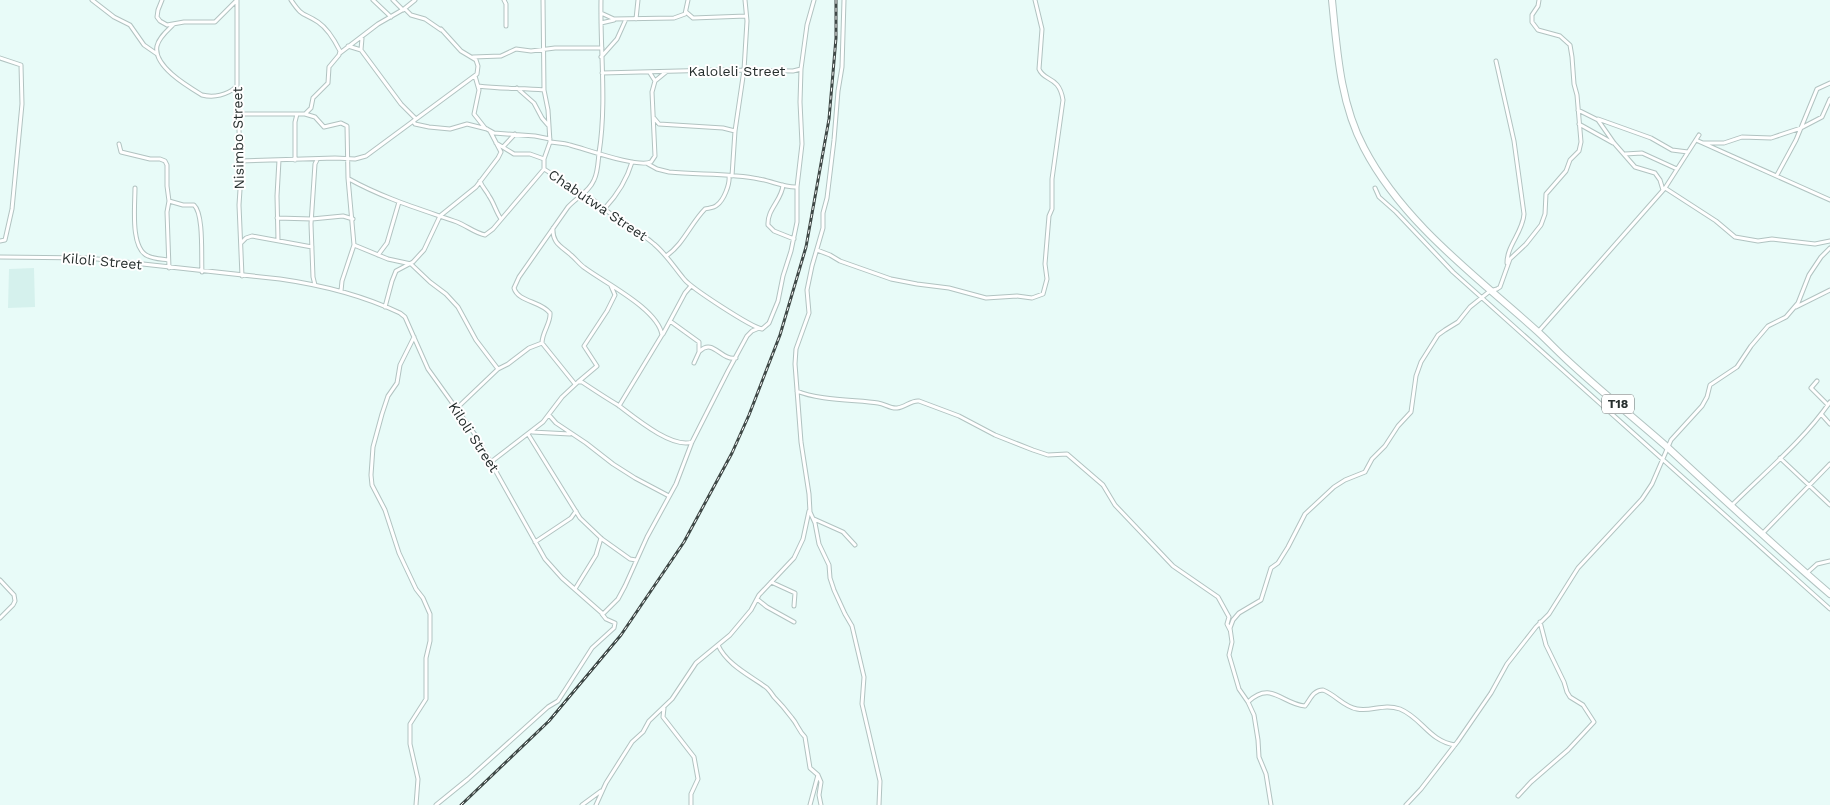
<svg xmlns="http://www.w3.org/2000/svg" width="1830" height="805" viewBox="0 0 1830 805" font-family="'Work Sans',sans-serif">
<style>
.built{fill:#d5f1ed}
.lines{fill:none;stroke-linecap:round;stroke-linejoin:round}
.street-casing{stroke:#b1c3c1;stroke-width:5}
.highway-casing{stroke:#b1c3c1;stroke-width:8}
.street{stroke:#fff;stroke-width:3}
.highway{stroke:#fff;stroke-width:6}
.rail-casing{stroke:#3f4947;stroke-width:3}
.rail{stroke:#fff;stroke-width:1;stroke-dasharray:4;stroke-linecap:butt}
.labels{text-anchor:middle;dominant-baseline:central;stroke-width:4;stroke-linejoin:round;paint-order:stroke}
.shield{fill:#fff;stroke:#676d6c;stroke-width:1}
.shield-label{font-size:12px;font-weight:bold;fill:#262e2d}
.street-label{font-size:14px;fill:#262e2d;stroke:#fff}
</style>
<rect width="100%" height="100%" fill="#e8fbf8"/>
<path class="built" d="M34 268 35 307 8 308 9 269Z"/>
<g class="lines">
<defs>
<path id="street" d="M92 0 114 17 130 25 144 45 157 54
M162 0 158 10 157 17 160 21 167 25 184 22H215L236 1
M237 0V86L241 174 239 205 242 276
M291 0C303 18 303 12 318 22 327 28 335 41 340 51L339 55 329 67 328 83 313 98 311 108 305 114
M373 0 391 17
M393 0 403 10
M504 0 506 4V26
M543 0 544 90 548 110 550 142 544 159V169L595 201C612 218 636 228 654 244 666 254 674 267 684 279 691 288 751 327 762 329L769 323 778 301 783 276 791 251 797 222V187L802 144 800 102 801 69 807 25 814 0
M844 0 842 67 838 91 834 140 827 198 823 213V228L812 266 807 290 809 313 796 349 795 364 801 442 809 494 810 512 815 523 819 544 829 565 830 578 834 590 845 614 852 626 864 677 862 704 880 781 879 805
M405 9 411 15 425 19 441 30
M686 12 693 18 746 16
M601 13 614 19 674 18 685 14 688 0
M636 19 638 0
M601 23 614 20
M174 24C168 30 159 37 157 46 153 66 187 86 202 95 214 98 227 95 236 87
M348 46 361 50 401 104 416 119
M361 50 362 38
M340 53 378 24 404 9 415 0
M473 57 501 56 516 49 531 51 555 48H602
M601 57 617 39 626 19
M0 58 21 65 22 104 12 209 5 240 0 241
M1496 61 1514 141 1524 214C1523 232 1507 245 1507 263
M602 73 717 70 793 71 801 69
M475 76 479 90 474 114 485 128 494 133 535 136 550 139
M655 81 666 72
M478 86C501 89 522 88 544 90
M517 88 534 103 542 118 548 125
M1578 110 1598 120 1614 143 1635 167 1655 173 1660 180 1663 190
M238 114H305L315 117 324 127 341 123 347 126 348 178 354 245 388 259 411 264 430 282 446 294 458 307 476 340 498 369
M654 118 659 124 723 128 735 131
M1598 119 1651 138 1672 150 1688 152
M413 121 415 124 429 127 450 129 467 124 487 129
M1579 124 1613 143
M1696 140 1830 200
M550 142C557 143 564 143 570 145 586 149 637 168 651 162L655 156 652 92 655 81 650 73
M496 143 514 154H530L544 159
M1703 143H1724L1742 137 1771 138 1801 128 1822 117 1830 99
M119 144 121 152 150 159H160L165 161 167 165V186L169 201 167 212 169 268
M503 147 515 134
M1625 154 1642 153 1677 169
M295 160V122L297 114
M240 161 335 158 355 159 366 156 477 74 478 66 476 60 461 51 441 29
M648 164 657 169 669 172C699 175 730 173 759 179 772 181 785 188 797 187
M1777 175 1796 140 1817 89 1830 83
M732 176 735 131 744 70 747 21 745 0
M349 179C383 198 420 209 457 222 467 226 475 233 485 235L493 229 544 169
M480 181C482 187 486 190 489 196 494 203 496 212 501 219
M783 185C782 200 767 209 768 225L774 231 794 239
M135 188C135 205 130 249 148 256 154 259 162 259 168 260
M1375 188 1379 197 1396 212 1453 272 1830 609
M1665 188 1716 221 1735 237 1758 241 1772 239 1815 244 1830 241
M169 201 183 205H194C204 214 201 257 202 272
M605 208C617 195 627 179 632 162
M277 218 312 219 343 216 353 219
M553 228C552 243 561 246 571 255 576 259 580 265 585 268 605 283 658 309 662 335L619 406
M278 240 277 196 279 160
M241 243 246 238 252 236 312 247
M817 250 830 255 840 261 891 279 917 284 949 288 986 298 1017 296 1032 298 1043 294 1047 279 1045 264 1049 216 1052 209V179L1063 100C1059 75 1044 82 1039 69L1042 29 1035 0
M378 255 387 243 399 202
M666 256C683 245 691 223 705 209 709 208 714 208 717 205 724 200 730 184 729 176
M0 257 88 258 280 279C322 285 362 295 400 313L405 317 428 369 476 436 545 559 562 578 603 614 618 599 625 586 647 537 676 484 692 442 728 371 747 336 752 331 759 328
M315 285 313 277 311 224 315 164 317 160
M341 291 342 281 354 245
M385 307 392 281 396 271 413 262 424 250 440 216 476 187 498 158 501 152 490 131
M1796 307 1830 290
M670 321 699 342V352L694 363
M1538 332 1665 188 1699 135
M663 334 685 293 691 286
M414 337 400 365 397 383 388 396 382 414 373 447 371 475 372 485 385 510 399 553 416 589 423 598 430 614V641L426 658V699L410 724V744L418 779 416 805
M542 343C542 332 551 323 550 313 541 301 518 302 514 288L519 277 568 207C577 197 589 192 594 180 598 172 598 162 599 153 607 103 600 51 601 0
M700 351C713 338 721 361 736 358
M1817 381 1811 388 1828 405
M578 382 597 366 584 346 607 311 615 295 611 286
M797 391C817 400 856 400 878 403 885 404 891 409 897 408 906 407 911 400 919 401L959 416 995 435 1033 450 1048 455 1067 454 1103 485 1115 505 1173 566 1218 597 1229 617 1227 624 1230 630
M456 409 498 369 508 364 529 348 542 343 575 384
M1821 414 1830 424
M549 415 556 423 586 443 613 464 635 478 669 496
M532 432 570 434
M528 434 580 518 602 539 630 559 636 560
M1780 458 1830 505
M491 462 543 422 562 397 578 382H582C594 390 606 398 618 405 634 417 672 449 692 442
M1731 506C1765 472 1803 441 1830 402
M814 519 843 532 855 545
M1762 534 1830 464
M535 542 571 518 576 511
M1807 573 1817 564 1830 561
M0 580 14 595 15 601 13 605 0 618
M771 582 795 593 794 606
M575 589 596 555 601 538
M757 599 767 607 794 622
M718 645C727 665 751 676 767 688 770 691 772 694 774 697 781 704 786 710 792 718 798 725 798 730 805 737L810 768 818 775 821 782 819 795 821 805
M1248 702C1271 680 1282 704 1305 706 1310 700 1313 690 1323 690 1336 695 1344 707 1357 709 1372 712 1383 703 1400 709 1422 718 1429 741 1455 745
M664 708 663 717 694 757 698 779 691 794V805
M1518 796 1531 782 1568 750 1594 722 1583 705 1570 697 1567 692 1564 682 1546 645 1540 622
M436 805 468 779 548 707 558 701 592 648 614 628 615 623 606 619 602 614
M582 805 601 791
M596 805 606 783 632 742 643 732 649 721 672 699 696 663 730 635 751 610 759 595 794 558 803 539 809 511
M810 805 818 775
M1271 805 1266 774 1259 757 1258 740 1254 715 1248 702 1239 689 1229 655 1232 642 1230 628 1233 620 1239 613 1261 600 1271 568 1278 563 1288 547 1305 514 1334 487 1345 480 1365 472 1372 459 1385 446 1398 426 1411 412 1416 376 1421 362 1438 335 1445 330 1458 322 1470 307 1490 291 1497 289 1500 287 1510 259 1526 244 1541 225 1545 214 1546 194 1566 171 1570 160 1579 151 1581 142 1577 95 1574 84 1572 57 1570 45 1560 36 1538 30 1532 22V15L1538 6 1539 0
M1406 805 1421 789 1458 741 1491 693 1507 664 1536 627 1549 614 1578 568 1642 499 1652 484 1671 440 1702 406 1707 397 1710 385 1737 367 1751 346 1768 326 1786 317 1798 303 1809 275 1821 257 1830 248"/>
<path id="highway" d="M1332 0C1337 50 1340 103 1364 148 1403 223 1476 276 1537 331 1547 340 1556 350 1566 359 1598 389 1633 417 1666 446 1720 496 1774 546 1830 594"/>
</defs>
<use href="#street" class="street-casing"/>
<use href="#highway" class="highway-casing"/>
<use href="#street" class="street"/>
<use href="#highway" class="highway"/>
<defs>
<path id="rail" d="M461 805 549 721 621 635 684 542 732 453 749 415 780 335 806 247 829 119 836 38V0"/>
</defs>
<use href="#rail" class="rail-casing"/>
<use href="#rail" class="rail"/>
</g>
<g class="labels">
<rect class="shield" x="1602" y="394.5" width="32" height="19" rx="4"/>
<g class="shield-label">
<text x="1618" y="404">T18</text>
</g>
<g class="street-label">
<text x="737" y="71">Kaloleli Street</text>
<text transform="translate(238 138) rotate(-91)">Nisimbo Street</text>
<text transform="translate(598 205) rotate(34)">Chabutwa Street</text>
<text transform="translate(102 261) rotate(5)">Kiloli Street</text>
<text transform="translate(474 437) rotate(57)">Kiloli Street</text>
</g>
</g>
</svg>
